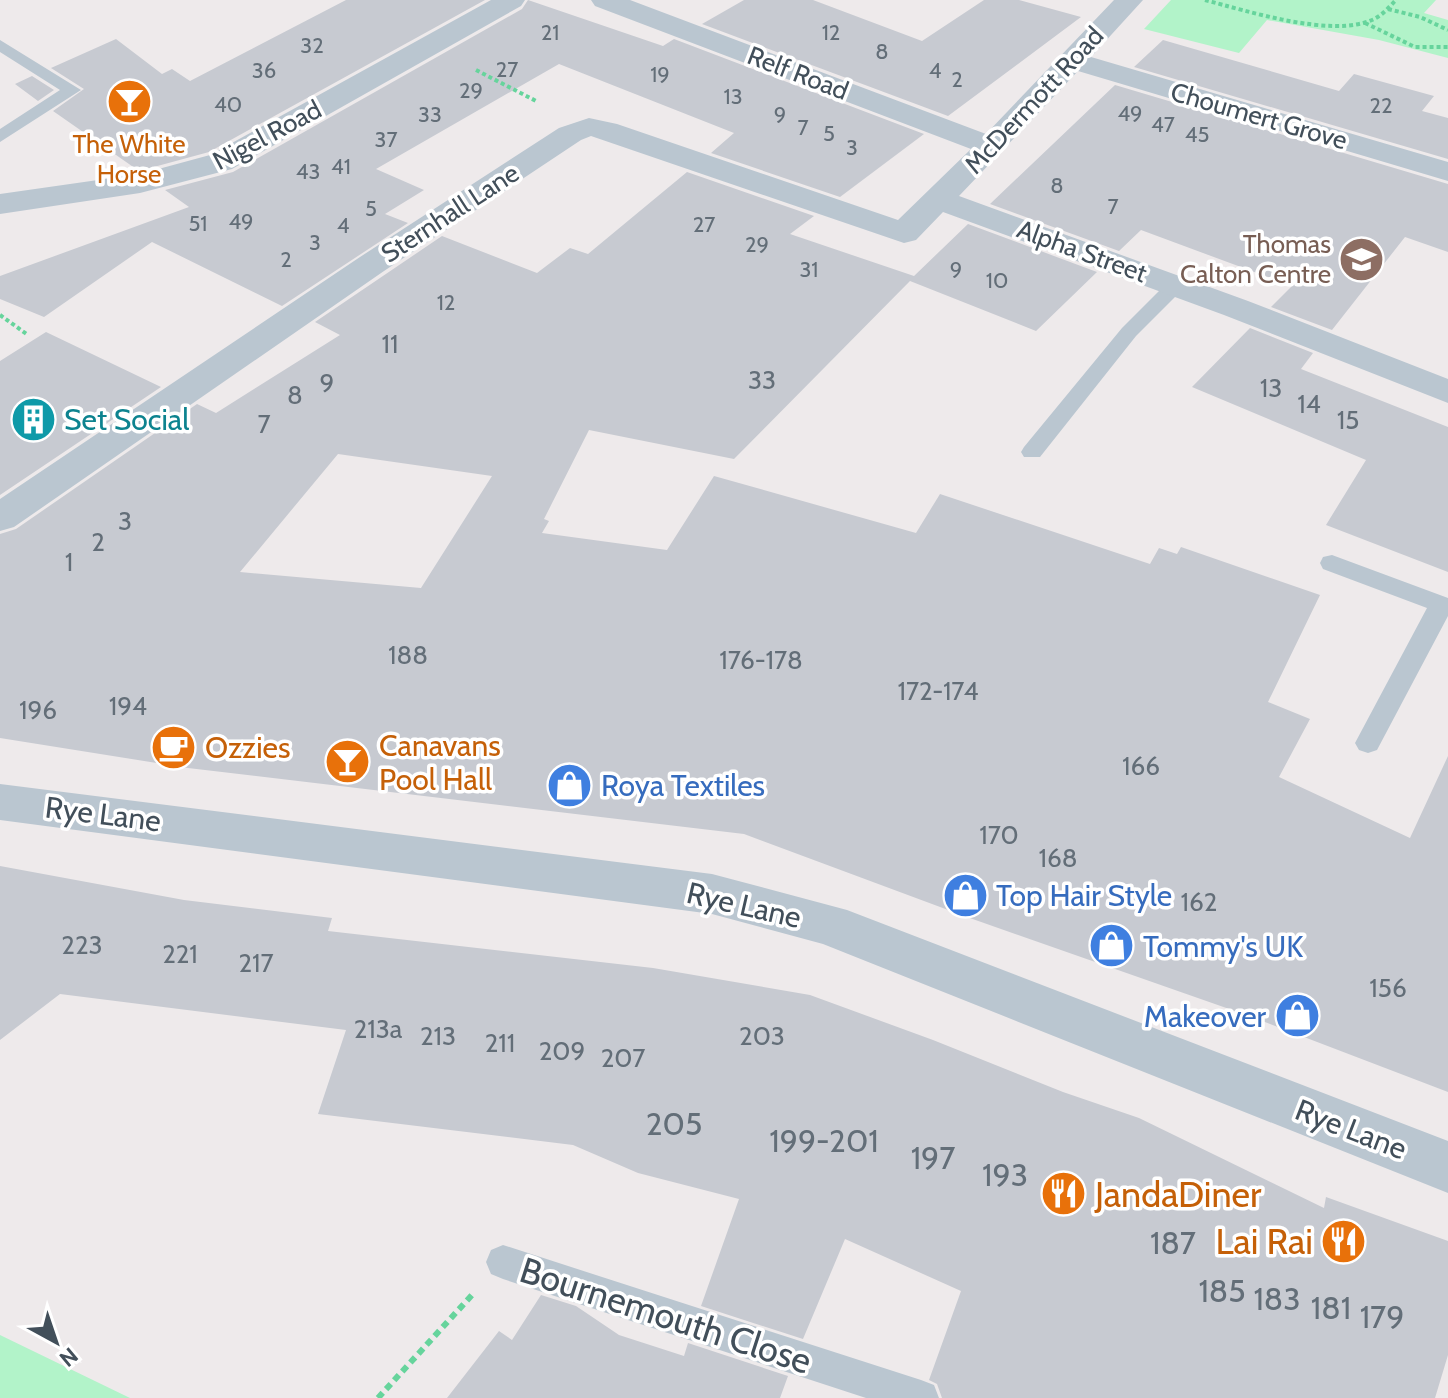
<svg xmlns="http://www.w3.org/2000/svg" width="1448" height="1398" viewBox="0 0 1448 1398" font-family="Cabin,sans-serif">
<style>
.green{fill:#b2f3c9}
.building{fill:#c7cad1;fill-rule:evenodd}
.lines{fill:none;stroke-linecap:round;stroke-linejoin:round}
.path-far1{stroke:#66d49c;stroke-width:4;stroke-dasharray:4 3;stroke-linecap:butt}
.path{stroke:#66d49c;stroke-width:6;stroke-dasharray:7 5;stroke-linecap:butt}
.lane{fill:#bac6d0;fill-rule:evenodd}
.street{fill:#bac6d0;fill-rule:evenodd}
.labels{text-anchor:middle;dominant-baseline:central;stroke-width:7;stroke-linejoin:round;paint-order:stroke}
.far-number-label{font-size:22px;fill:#636e78}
.far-street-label{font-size:26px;fill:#424f5a;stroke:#fff}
.far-food-label{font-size:26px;fill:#c56008;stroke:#fff}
.far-education-label{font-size:26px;fill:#785e54;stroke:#fff;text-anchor:end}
.number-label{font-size:26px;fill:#636e78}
.culture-label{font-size:30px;fill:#0d838f;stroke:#fff;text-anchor:start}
.food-label{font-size:30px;fill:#c56008;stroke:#fff;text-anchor:start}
.shop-label{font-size:30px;fill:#366cbe;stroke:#fff;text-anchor:start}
.street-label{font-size:30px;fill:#424f5a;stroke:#fff}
.near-number-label{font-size:32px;fill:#636e78}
.near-food-label{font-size:36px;fill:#c56008;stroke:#fff;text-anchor:start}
.near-street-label{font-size:36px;fill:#424f5a;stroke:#fff}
</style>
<rect width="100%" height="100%" fill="#eeeaeb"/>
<path class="green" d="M1171 0H1436L1424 13 1448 20V58L1379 40 1267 20 1239 53 1144 29Z
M0 1335 130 1398H0Z"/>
<path class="building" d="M346 0H485L209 152 139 171 53 111 84 89 51 68 116 39 162 74 172 69 190 81Z
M528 0 663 46 674 39 924 134 840 197 711 153 734 133 559 64 376 169 424 190 385 214 408 223 282 306 152 242 44 317 0 299V276L189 207 165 190 233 172 522 9Z
M744 0H813L922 41 984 0H1019L1081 17 948 116 702 24Z
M1163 40 1339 91 1354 74 1434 96 1422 111 1448 118V159L1134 67Z
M32 76 54 90 38 101 15 84Z
M1115 85 1448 184V252L1405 237 1332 330 1271 307 1292 286 1141 230 1119 251 990 204Z
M687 172 814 216 790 234 914 276 968 224 1097 272 1036 331 910 281 734 459 589 430 544 519 549 521 542 533 667 550 714 476 916 533 940 494 1150 564 1159 548 1177 554 1181 547 1320 595 1268 702 1310 719 1279 777 1410 838 1448 756V1092L1252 1017 967 917 744 834 188 768 0 738V534L16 529 197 404 216 413 340 335 315 322 442 236 537 273 570 248 588 254ZM338 454 492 476 421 588 240 572Z
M1250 328 1313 353 1301 369 1448 427V572L1326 525 1366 460 1192 387Z
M46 332 161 387 0 495V361Z
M0 866 184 900 332 918 328 931 653 968 810 995 933 1040 1063 1092 1139 1118 1324 1208 1326 1197 1448 1241V1355L1435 1398H942L937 1384 929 1380 961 1291 845 1239 803 1339 701 1306 739 1199 638 1173 573 1145 318 1114 346 1030 60 994 0 1040Z
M541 1295 576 1306 619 1335 684 1356 688 1343 788 1376 780 1398H447L499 1331 512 1340Z"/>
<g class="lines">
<path class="path-far1" d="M1205 0C1247 11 1331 38 1372 20 1382 16 1389 7 1396 0
M1388 9 1420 17 1448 30
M1365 23 1415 47H1448
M476 70 538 102
M0 315 28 335"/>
<path class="path" d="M378 1398 472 1295"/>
<path class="lane" d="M0 40 81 90 0 142V129L60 90 0 52Z
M1176 279 1183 281 1186 285 1183 289 1136 336 1040 457H1024L1021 452 1024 447 1122 328 1169 281Z
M1332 555 1448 598V616L1377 750 1368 753 1359 750 1355 743 1427 608 1323 569 1320 563 1323 557Z
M503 1245 921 1380 934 1385 939 1398H866L503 1279 491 1274 486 1262 491 1250Z"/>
<path class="street" d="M491 0H525L521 6 232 169 140 193 0 214V194L140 174 210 155Z
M591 0H630L986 134 1114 0H1143L1091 57 1448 162V181L1078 71 959 196 1248 301 1448 379V403L1224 315 943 212 916 240 904 243 591 136 581 140 384 271 14 527 0 531V499L360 257 559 128 589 118 617 124 898 220 971 149 595 6Z
M0 784 712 874 847 910 1448 1141V1193L823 944 712 914 0 820Z"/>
</g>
<defs>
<symbol id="bar-disc" viewBox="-11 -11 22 22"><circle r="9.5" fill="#e8710a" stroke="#fff"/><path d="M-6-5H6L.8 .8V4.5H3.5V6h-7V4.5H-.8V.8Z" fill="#fff"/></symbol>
<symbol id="university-disc" viewBox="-11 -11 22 22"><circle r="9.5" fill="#8d6e63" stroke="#fff"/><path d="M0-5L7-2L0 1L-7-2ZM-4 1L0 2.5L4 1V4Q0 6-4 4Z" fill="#fff"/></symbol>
<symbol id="building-disc" viewBox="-11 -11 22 22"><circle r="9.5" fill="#0f9aa8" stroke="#fff"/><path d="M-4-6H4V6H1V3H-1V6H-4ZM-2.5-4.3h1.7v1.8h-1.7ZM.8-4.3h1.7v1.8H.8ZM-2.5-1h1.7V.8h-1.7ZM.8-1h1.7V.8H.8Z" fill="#fff"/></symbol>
<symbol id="cafe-disc" viewBox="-11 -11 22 22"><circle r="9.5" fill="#e8710a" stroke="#fff"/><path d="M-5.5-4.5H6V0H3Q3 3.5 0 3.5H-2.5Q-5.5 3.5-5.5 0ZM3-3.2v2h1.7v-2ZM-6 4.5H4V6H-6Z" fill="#fff"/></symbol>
<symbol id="shop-disc" viewBox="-11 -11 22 22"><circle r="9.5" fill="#3f7fe0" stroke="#fff"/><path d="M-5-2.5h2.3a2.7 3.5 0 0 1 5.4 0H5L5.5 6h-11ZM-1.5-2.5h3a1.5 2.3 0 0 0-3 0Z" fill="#fff"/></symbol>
<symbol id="restaurant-disc" viewBox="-11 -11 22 22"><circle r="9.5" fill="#e8710a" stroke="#fff"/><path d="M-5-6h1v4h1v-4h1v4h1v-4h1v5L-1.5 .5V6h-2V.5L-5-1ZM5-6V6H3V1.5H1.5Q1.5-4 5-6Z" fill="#fff"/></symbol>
</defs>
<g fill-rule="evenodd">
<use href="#bar-disc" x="104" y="76" width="51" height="51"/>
<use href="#university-disc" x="1336" y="234" width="51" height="51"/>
<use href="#building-disc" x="8" y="394" width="51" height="51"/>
<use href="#cafe-disc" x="148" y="722" width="51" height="51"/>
<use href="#bar-disc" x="322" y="736" width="51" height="51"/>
<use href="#shop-disc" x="544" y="760" width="51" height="51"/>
<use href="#shop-disc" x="940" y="870" width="51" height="51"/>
<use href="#shop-disc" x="1086" y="920" width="51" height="51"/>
<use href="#shop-disc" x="1272" y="990" width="51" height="51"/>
<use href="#restaurant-disc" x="1038" y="1168" width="51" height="51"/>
<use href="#restaurant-disc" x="1318" y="1216" width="51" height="51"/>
</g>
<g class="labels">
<g class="far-number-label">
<text x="550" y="32">21</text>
<text x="831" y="32">12</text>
<text x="312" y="45">32</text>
<text x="882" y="51">8</text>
<text x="507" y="69">27</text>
<text x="264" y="70">36</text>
<text x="935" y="70">4</text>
<text x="660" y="74">19</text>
<text x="957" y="79">2</text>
<text x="471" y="90">29</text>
<text x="733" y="96">13</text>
<text x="228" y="104">40</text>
<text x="1381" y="105">22</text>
<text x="1130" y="113">49</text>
<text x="430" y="114">33</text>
<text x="780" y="114">9</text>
<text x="1163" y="124">47</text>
<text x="803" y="127">7</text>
<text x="829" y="133">5</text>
<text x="1197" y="134">45</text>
<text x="386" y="139">37</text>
<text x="852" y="147">3</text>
<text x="341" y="166">41</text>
<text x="308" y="171">43</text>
<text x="1057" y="185">8</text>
<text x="1113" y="206">7</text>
<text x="371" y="208">5</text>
<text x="241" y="221">49</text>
<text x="198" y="223">51</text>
<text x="704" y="224">27</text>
<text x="343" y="225">4</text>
<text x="315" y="242">3</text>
<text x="757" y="244">29</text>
<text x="286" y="259">2</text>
<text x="809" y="269">31</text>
<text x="956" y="269">9</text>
<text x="997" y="280">10</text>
<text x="446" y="302">12</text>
</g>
<g class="far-street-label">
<text transform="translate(798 73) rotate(21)">Relf Road</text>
<text transform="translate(1034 100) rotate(-47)">McDermott Road</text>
<text transform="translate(1259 116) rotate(16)">Choumert Grove</text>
<text transform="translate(267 135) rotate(-28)">Nigel Road</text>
<text transform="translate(450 213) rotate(-33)">Sternhall Lane</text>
<text transform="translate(1082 251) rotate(20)">Alpha Street</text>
</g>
<g class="far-food-label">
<text x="129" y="144">The White<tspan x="129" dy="30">Horse</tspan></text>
</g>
<g class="far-education-label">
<text x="1331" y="244">Thomas<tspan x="1331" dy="30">Calton Centre</tspan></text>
</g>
<g class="number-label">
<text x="390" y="344">11</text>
<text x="762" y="380">33</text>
<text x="327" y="383">9</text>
<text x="1271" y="388">13</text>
<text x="295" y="395">8</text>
<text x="1309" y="404">14</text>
<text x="1348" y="420">15</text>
<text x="264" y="424">7</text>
<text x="125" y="521">3</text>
<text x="98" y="542">2</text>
<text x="69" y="562">1</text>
<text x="408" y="655">188</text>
<text x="761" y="660">176-178</text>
<text x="938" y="691">172-174</text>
<text x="128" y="706">194</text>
<text x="38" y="710">196</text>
<text x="1141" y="766">166</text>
<text x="999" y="835">170</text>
<text x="1058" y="858">168</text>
<text x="1199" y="902">162</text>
<text x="82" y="945">223</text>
<text x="180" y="954">221</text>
<text x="256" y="963">217</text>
<text x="1388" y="988">156</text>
<text x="378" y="1029">213a</text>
<text x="438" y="1036">213</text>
<text x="762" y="1036">203</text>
<text x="500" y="1043">211</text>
<text x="562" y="1051">209</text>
<text x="623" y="1058">207</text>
</g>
<g class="culture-label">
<text x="64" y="419">Set Social</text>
</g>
<g class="food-label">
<text x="379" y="745">Canavans<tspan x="379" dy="34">Pool Hall</tspan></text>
<text x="205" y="747">Ozzies</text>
</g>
<g class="shop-label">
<text x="601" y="785">Roya Textiles</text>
<text x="996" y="895">Top Hair Style</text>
<text x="1143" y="946">Tommy's UK</text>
<text x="1266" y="1016" text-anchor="end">Makeover</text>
</g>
<g class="street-label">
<text transform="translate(103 814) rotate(7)">Rye Lane</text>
<text transform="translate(744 905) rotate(13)">Rye Lane</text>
<text transform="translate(1351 1129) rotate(21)">Rye Lane</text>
</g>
<g class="near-number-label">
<text x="674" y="1123">205</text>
<text x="824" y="1140">199-201</text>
<text x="933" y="1157">197</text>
<text x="1005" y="1174">193</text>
<text x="1173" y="1242">187</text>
<text x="1222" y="1290">185</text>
<text x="1277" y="1298">183</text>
<text x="1331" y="1307">181</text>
<text x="1382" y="1316">179</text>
</g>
<g class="near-food-label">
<text x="1095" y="1194">JandaDiner</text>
<text x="1313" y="1241" text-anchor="end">Lai Rai</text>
</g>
<g class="near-street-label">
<text transform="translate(666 1315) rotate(18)">Bournemouth Close</text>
</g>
</g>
<g transform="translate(56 1342) rotate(140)" stroke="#ffffff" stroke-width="6" paint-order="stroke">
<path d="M0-6L14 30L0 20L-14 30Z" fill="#424f5a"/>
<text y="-12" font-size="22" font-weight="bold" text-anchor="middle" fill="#424f5a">N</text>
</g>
</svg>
